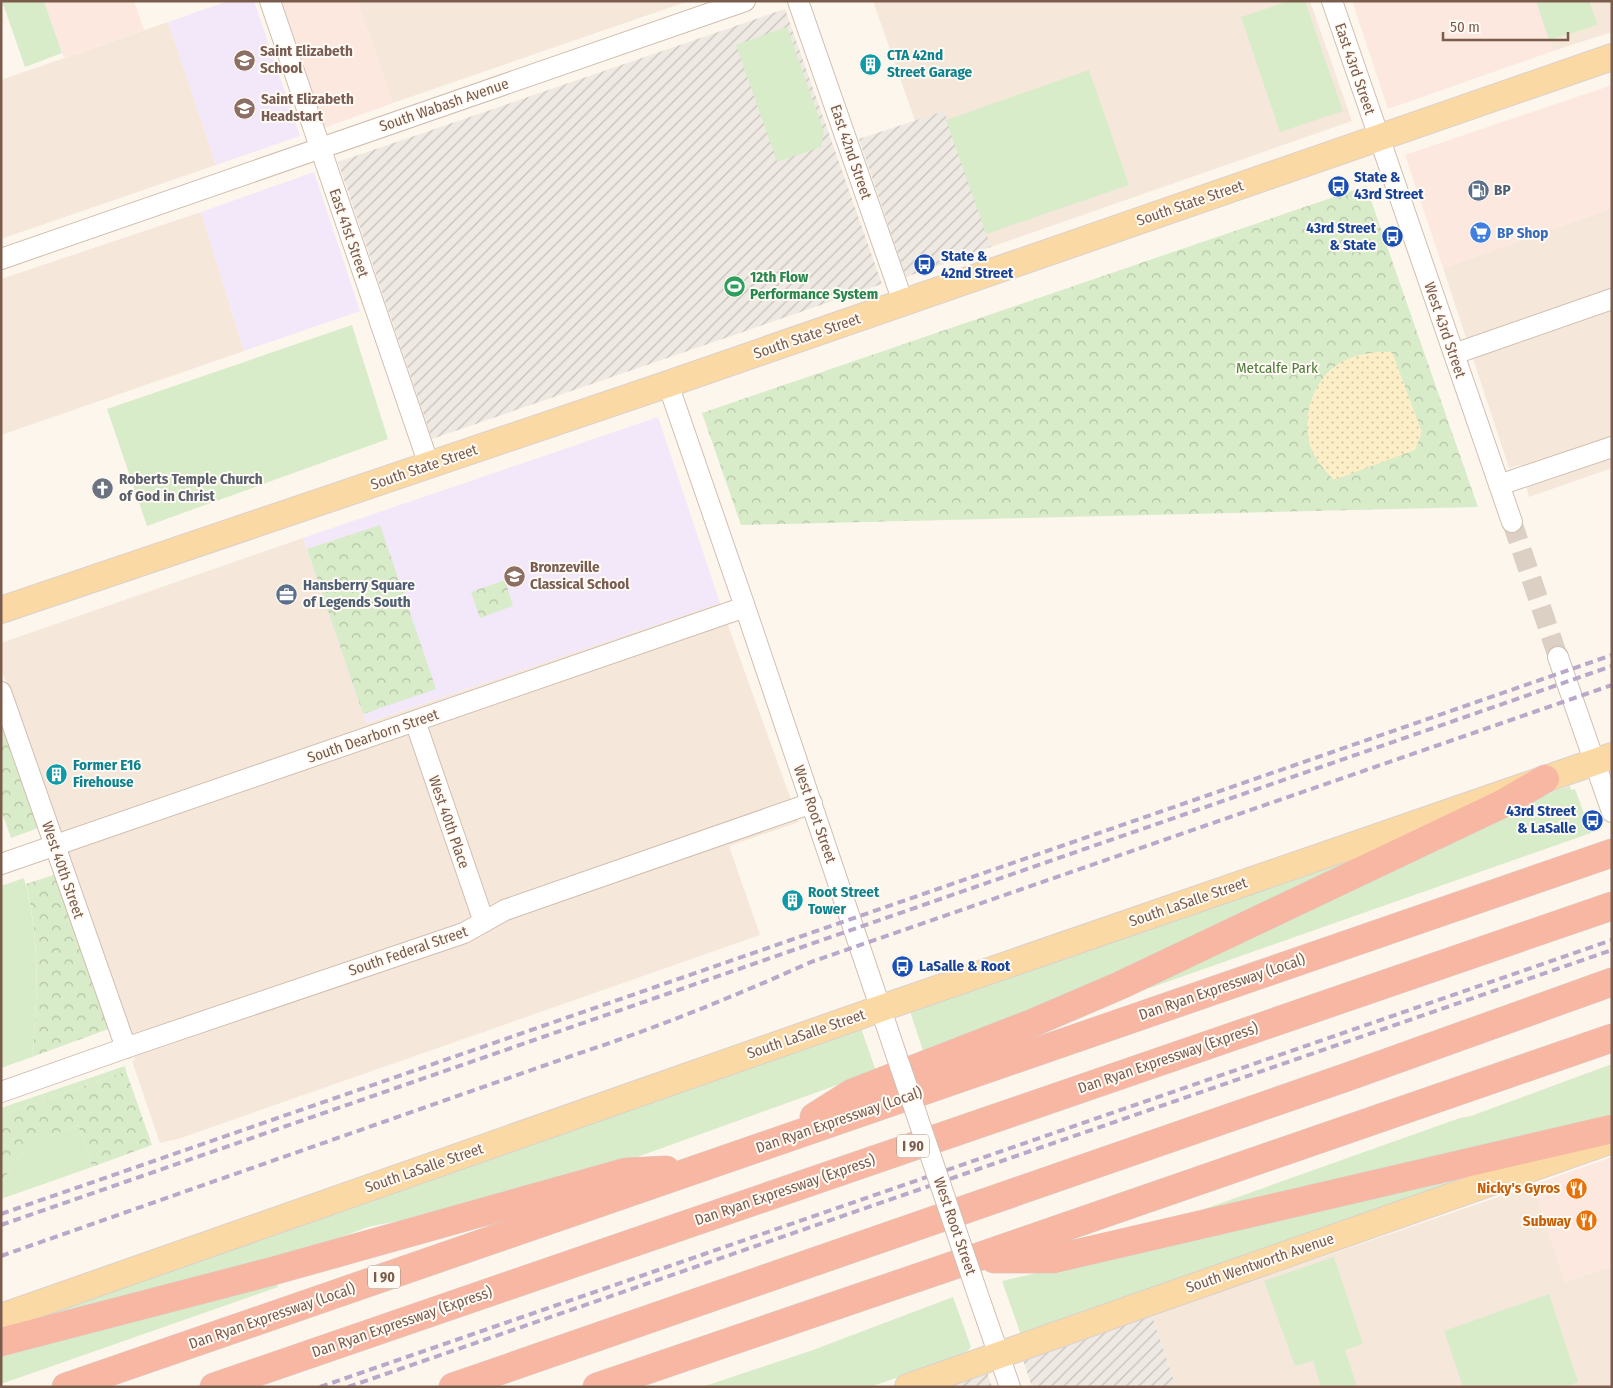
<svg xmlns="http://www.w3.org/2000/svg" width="1613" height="1388" viewBox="0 0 1613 1388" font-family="'Fira Sans Condensed',sans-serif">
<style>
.residential{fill:#f5e8da}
.commercial{fill:#fde8e0}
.industrial{fill:url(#industrial-furrows)}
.education{fill:#f3e8fa}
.grass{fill:#d8ecc9}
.forest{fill:url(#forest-crowns)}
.sand{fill:url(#sand-dots)}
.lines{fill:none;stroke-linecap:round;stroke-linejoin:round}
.minor-tunnel{stroke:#dcd0c4;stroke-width:20;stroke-dasharray:20 10;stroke-linecap:butt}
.minor-casing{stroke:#d1beb0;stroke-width:22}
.major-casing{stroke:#dad1cd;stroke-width:28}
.highway-casing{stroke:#dad1cd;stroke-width:29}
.minor{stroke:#fff;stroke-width:20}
.major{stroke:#fbd9a5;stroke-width:26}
.highway{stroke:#f7b7a3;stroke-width:28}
.rail{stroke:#b9a8c9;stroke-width:4;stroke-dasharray:8 5;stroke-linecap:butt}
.minor-bridge-casing{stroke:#d1beb0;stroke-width:22;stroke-linecap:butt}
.minor-bridge{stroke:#fff;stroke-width:20}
.labels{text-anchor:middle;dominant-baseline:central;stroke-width:4;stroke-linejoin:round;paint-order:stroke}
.shield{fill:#fffaf3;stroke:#a28b7f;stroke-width:1}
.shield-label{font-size:14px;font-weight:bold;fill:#7a5c4d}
.education-label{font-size:15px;font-weight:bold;fill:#785e54;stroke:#fffaf3;text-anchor:start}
.culture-label{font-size:15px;font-weight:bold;fill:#0d838f;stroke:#fffaf3;text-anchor:start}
.street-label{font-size:15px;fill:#7a5c4d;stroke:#fffaf3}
.transit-label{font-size:15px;font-weight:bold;fill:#164399;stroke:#fffaf3;text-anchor:start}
.service-label{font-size:15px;font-weight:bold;fill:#4e5e75;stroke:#fffaf3;text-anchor:start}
.shop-label{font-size:15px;font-weight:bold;fill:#366cbe;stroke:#fffaf3;text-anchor:start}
.leisure-label{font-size:15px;font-weight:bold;fill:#27864d;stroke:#fffaf3;text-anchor:start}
.park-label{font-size:15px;fill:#537a41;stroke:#fffaf3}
.worship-label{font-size:15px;font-weight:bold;fill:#5b616d;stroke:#fffaf3;text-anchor:start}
.food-label{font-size:15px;font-weight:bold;fill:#c56008;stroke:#fffaf3;text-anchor:end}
</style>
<defs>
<pattern id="industrial-furrows" width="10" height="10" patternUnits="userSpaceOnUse" patternTransform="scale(1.25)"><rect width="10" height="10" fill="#efe9e4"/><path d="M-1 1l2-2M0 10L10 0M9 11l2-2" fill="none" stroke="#c7c0bb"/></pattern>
<pattern id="forest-crowns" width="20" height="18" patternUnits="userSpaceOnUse" patternTransform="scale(1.25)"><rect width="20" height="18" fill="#d8ecc9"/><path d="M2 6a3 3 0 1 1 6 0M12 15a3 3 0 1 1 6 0" fill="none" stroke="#b4c2a5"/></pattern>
<pattern id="sand-dots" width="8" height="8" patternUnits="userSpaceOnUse" patternTransform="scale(1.25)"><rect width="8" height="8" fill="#fcefc7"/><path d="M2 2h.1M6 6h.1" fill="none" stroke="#d1c5a4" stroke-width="1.8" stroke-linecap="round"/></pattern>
</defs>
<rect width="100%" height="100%" fill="#fdf6ec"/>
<path class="residential" d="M357 1H689L393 103Z
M873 1H1310L1352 121 991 247 944 111 915 121Z
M1536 1H1612V32L1553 51Z
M168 22 216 165 1 239V80Z
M1612 208V468L1529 497 1521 465 1509 468 1443 268Z
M201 212 244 351 1 435V279Z
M303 538 367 723 720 603 799 822 729 846 760 935 178 1139 160 1143 132 1061 135 1060 127 1034 1 668V643Z
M1533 1185 1565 1282 1612 1266V1385L1607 1387H1176L1152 1315Z"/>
<path class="commercial" d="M44 1H134L144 30 64 58Z
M282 1H357L393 103 324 128Z
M1352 1H1536L1553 51 1388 109Z
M1612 85V208L1443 268 1405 155Z
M1612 1157V1266L1565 1282 1533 1185Z"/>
<path class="industrial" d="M785 9 882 284 432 439 338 162Z
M944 111 991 247 906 277 859 139Z
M1152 1315 1176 1387H1032L1023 1360Z
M987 1372 992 1387H947Z"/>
<path class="education" d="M228 1H254L300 136 216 165 168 22Z
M314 172 360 311 244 351 201 212Z
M658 417 720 603 366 723 303 538Z"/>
<path class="grass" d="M2 1H44L62 53 25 67Z
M1289 1H1305L1343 111 1280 132 1241 17Z
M1536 1H1589L1598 25 1549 40Z
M787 27 824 132 821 147 777 162 736 45Z
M1089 70 1129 185 986 234 946 120Z
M352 325 388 439 147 526 107 409Z
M1570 786 1571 790 1575 789 1591 833 1144 990 1143 986 1554 791Z
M1401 841 1072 996 924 1054 910 1011Z
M24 878C40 937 38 997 32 1057L1 1068V886Z
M861 1028 876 1071 640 1156 554 1183 437 1213 368 1227 293 1255 1 1333V1326Z
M1612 1064V1118L1193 1213 1460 1118 1471 1116Z
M125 1066 126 1071 10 1112 1 1123V1108Z
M78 1125 92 1167 1 1199V1182L30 1144Z
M1483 1168 1485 1174 1021 1335 1002 1281Z
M1334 1257 1363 1344 1345 1350 1357 1387H1321L1313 1361 1295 1366 1264 1281Z
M275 1280 278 1287 1 1384V1353Z
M1549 1294 1578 1382 1565 1387H1463L1444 1331Z
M953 1297 971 1347 965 1354 870 1387H702L813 1350Z"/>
<path class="forest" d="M1366 186 1478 507 741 525 702 413Z
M380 525 436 689 363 714 307 549Z
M505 580 513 606 480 618 471 592Z
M1 711 41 827 11 838 1 810Z
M56 874 111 1028 32 1057C38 999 40 941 26 884Z
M126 1071 152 1145 92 1167 78 1125 30 1144 1 1182V1123L10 1112Z"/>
<path class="sand" d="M1379 352H1392L1422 432 1415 450 1334 480C1326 472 1318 463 1313 453 1299 423 1311 382 1338 364 1351 356 1365 353 1379 352Z"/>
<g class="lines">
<path class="minor-tunnel" d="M1512 522 1558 657"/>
<defs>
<path id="minor" d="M270 1 429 465
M798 1 903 302
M1332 1 1512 522
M1 259 745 1
M1454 354 1612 299
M668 384 745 607 899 1063
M1499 485 1612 447
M1558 657 1612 812
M1 692 126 1048
M415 721 484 922
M1 864 745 607
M1 1092 134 1045 464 933 505 910 812 803
M977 1292 1010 1387"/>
<path id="major" d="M1 610 668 384 1612 57
M1 1317 902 1001 1612 756
M908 1387 1612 1140"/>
<path id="highway" d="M814 1117 852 1093 1030 1024 1121 985 1500 805 1545 779
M994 1259H1053L1612 1129
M1 1342 273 1271 626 1172 666 1170
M66 1387 1612 853
M214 1387 1612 906
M453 1387 1347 1077 1612 982
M597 1387 975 1258 1612 1038"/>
</defs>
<use href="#minor" class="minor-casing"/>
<use href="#major" class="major-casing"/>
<use href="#highway" class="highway-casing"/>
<use href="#minor" class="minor"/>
<use href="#major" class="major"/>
<use href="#highway" class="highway"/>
<path class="rail" d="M1 1214 1612 655
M1 1225 1612 666
M1 1256 580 1053C659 1027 735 996 811 962L1612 685
M320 1387 1612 940
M348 1387 1612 950"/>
<defs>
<path id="minor-bridge" d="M899 1063 977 1292"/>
</defs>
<use href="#minor-bridge" class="minor-bridge-casing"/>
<use href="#minor-bridge" class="minor-bridge"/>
</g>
<defs>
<symbol id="school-disc" viewBox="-11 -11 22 22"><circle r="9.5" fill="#8d6e63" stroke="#fffaf3"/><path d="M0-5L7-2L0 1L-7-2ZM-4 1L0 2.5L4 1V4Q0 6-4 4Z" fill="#fff"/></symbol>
<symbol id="building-disc" viewBox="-11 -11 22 22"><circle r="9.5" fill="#0f9aa8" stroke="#fffaf3"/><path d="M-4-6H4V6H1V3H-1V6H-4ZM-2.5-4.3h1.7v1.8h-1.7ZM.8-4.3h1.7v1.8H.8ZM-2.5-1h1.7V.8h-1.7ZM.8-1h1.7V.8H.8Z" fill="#fff"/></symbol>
<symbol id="bus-disc" viewBox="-11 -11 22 22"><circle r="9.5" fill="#1a4fb4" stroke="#fffaf3"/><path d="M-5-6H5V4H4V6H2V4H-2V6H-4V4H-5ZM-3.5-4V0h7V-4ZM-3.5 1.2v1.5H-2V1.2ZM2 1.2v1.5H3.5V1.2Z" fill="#fff"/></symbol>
<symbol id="fuel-disc" viewBox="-11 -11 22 22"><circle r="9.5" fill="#5c6f8a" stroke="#fffaf3"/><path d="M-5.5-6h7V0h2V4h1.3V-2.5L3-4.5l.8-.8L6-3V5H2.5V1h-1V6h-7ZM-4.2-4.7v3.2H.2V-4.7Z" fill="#fff"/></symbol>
<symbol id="supermarket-disc" viewBox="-11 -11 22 22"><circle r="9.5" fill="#3f7fe0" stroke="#fffaf3"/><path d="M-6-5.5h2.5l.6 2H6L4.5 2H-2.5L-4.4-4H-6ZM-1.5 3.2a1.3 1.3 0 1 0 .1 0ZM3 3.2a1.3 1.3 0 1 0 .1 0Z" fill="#fff"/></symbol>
<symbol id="stadium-disc" viewBox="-11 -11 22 22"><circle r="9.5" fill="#2e9e5b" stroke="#fffaf3"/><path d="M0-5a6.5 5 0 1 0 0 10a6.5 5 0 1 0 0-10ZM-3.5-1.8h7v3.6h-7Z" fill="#fff"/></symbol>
<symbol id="church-disc" viewBox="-11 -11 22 22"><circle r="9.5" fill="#6b7280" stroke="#fffaf3"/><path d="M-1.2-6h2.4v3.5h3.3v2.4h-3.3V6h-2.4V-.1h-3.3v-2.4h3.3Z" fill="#fff"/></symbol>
<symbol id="office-disc" viewBox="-11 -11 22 22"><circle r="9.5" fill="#5c6f8a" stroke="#fffaf3"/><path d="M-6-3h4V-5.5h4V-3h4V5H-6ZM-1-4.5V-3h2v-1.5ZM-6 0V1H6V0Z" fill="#fff"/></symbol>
<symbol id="restaurant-disc" viewBox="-11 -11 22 22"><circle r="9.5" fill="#e8710a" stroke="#fffaf3"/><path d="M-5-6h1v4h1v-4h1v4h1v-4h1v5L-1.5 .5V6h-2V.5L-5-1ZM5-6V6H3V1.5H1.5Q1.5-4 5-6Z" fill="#fff"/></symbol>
</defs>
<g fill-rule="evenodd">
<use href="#school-disc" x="232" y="48" width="25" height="25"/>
<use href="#building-disc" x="858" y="52" width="25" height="25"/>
<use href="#school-disc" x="232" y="96" width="25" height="25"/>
<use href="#bus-disc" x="1326" y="174" width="25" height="25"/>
<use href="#fuel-disc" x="1466" y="178" width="25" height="25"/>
<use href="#supermarket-disc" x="1468" y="220" width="25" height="25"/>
<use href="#bus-disc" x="1380" y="224" width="25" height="25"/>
<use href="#bus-disc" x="912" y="252" width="25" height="25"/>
<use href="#stadium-disc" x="722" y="274" width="25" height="25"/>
<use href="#church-disc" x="90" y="476" width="25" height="25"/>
<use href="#school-disc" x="502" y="564" width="25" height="25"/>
<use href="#office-disc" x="274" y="582" width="25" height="25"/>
<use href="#building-disc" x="44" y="762" width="25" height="25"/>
<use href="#bus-disc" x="1580" y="808" width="25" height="25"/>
<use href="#building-disc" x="780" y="888" width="25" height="25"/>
<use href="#bus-disc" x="890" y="954" width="25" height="25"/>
<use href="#restaurant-disc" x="1564" y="1176" width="25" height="25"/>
<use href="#restaurant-disc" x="1574" y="1208" width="25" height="25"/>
</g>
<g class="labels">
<g class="shield">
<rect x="897" y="1134.5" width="32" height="23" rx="4"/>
<rect x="368" y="1265.5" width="32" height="23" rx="4"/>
</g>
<g class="shield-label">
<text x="913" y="1146">I 90</text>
<text x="384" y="1277">I 90</text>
</g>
<g class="education-label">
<text x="260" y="51">Saint Elizabeth<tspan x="260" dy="17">School</tspan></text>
<text x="261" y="99">Saint Elizabeth<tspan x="261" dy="17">Headstart</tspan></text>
<text x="530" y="567">Bronzeville<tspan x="530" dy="17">Classical School</tspan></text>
</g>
<g class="culture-label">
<text x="887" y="55">CTA 42nd<tspan x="887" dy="17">Street Garage</tspan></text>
<text x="73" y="765">Former E16<tspan x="73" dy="17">Firehouse</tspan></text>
<text x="808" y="892">Root Street<tspan x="808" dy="17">Tower</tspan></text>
</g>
<g class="street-label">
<text transform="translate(1355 69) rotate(71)">East 43rd Street</text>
<text transform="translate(444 105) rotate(-19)">South Wabash Avenue</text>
<text transform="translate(851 152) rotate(71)">East 42nd Street</text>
<text transform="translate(1190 203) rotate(-19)">South State Street</text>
<text transform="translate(349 233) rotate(71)">East 41st Street</text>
<text transform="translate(1445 330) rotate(71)">West 43rd Street</text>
<text transform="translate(807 336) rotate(-19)">South State Street</text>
<text transform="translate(424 467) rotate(-19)">South State Street</text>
<text transform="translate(373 736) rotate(-19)">South Dearborn Street</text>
<text transform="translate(815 814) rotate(71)">West Root Street</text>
<text transform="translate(449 822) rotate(71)">West 40th Place</text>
<text transform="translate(63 870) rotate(71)">West 40th Street</text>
<text transform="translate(1188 902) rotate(-19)">South LaSalle Street</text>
<text transform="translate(408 951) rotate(-19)">South Federal Street</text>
<text transform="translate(1222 987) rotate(-19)">Dan Ryan Expressway (Local)</text>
<text transform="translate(806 1034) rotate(-19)">South LaSalle Street</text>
<text transform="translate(1168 1058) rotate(-19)">Dan Ryan Expressway (Express)</text>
<text transform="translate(839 1120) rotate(-19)">Dan Ryan Expressway (Local)</text>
<text transform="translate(424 1168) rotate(-19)">South LaSalle Street</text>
<text transform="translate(785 1190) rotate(-19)">Dan Ryan Expressway (Express)</text>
<text transform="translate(955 1226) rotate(71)">West Root Street</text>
<text transform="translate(1260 1263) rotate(-19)">South Wentworth Avenue</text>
<text transform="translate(272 1316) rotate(-19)">Dan Ryan Expressway (Local)</text>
<text transform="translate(402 1322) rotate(-19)">Dan Ryan Expressway (Express)</text>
</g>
<g class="transit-label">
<text x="1354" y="177">State &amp;<tspan x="1354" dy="17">43rd Street</tspan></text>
<text x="1376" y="228" text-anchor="end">43rd Street<tspan x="1376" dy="17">&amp; State</tspan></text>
<text x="941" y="256">State &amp;<tspan x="941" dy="17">42nd Street</tspan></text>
<text x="1576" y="811" text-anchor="end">43rd Street<tspan x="1576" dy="17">&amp; LaSalle</tspan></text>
<text x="919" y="966">LaSalle &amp; Root</text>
</g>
<g class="service-label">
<text x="1494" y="190">BP</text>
<text x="303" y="585">Hansberry Square<tspan x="303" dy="17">of Legends South</tspan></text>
</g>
<g class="shop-label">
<text x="1497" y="233">BP Shop</text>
</g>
<g class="leisure-label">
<text x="750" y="277">12th Flow<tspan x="750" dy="17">Performance System</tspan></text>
</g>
<g class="park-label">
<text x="1277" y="368">Metcalfe Park</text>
</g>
<g class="worship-label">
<text x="119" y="479">Roberts Temple Church<tspan x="119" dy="17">of God in Christ</tspan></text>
</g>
<g class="food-label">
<text x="1560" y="1188">Nicky's Gyros</text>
<text x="1571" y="1221">Subway</text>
</g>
</g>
<rect width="1613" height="1388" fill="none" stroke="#7a5c4d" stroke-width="5"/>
<path d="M1443 32v8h125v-8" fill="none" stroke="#7a5c4d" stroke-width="2.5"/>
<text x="1450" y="32" font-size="15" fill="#7a5c4d" stroke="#fffaf3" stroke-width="4" paint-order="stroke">50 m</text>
</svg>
